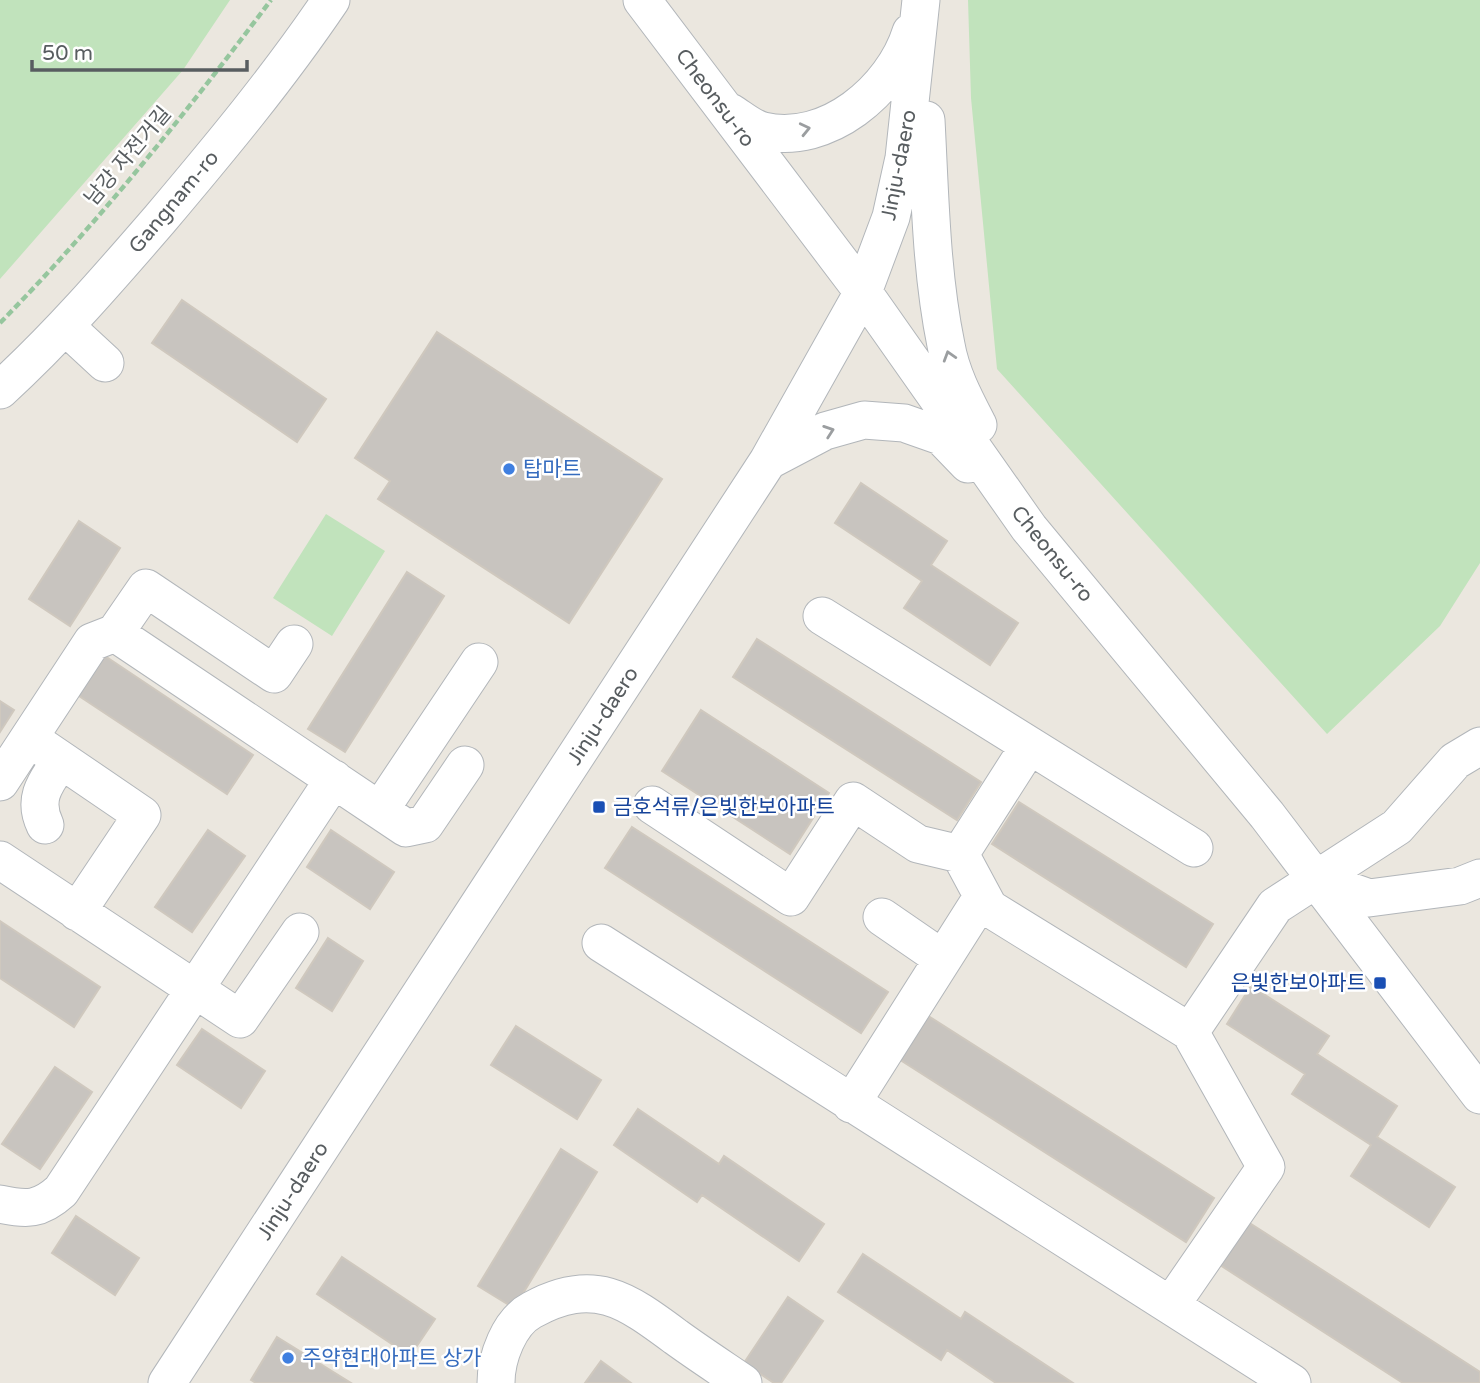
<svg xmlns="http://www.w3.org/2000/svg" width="1480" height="1383" viewBox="0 0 1480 1383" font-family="'Varela Round','Noto Sans KR',sans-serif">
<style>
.green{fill:#c1e3bc}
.building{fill:#c8c4bf;stroke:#cfc8be;stroke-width:2}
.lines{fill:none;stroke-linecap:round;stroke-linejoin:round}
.minor-casing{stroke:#b2b6ba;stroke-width:39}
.path{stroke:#96c69e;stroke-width:4.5;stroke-dasharray:7 3.5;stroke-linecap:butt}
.minor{stroke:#fff;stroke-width:37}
.oneway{stroke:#9b9ea0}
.shop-dot{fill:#3f7fe0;stroke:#fff;stroke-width:2.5}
.transit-dot{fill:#1a4fb4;stroke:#fff;stroke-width:2.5}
.labels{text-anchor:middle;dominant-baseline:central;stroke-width:5;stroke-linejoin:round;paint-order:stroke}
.street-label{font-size:21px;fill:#585d60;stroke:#fff}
.shop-label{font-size:21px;fill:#366cbe;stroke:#fff;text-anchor:start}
.transit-label{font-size:21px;fill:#164399;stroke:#fff;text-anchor:start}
</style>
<rect width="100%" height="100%" fill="#ebe7df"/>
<path class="green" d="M0 0H230L183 70 0 279Z
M968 0H1480V563L1440 626 1327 734 997 369 971 98Z
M326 514 385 551 332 636 273 598Z"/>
<path class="building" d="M182 300 326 399 297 442 152 343Z
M437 332 662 479 569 623 378 499 390 481 355 458Z
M861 483 947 541 931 565 1018 623 990 665 904 608 922 581 835 523Z
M79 521 120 548 70 626 29 599Z
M407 572 444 596 345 752 308 729Z
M757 639 981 782 957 820 733 677Z
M102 654 253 755 227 794 76 694Z
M0 701 14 710 0 732Z
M701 710 829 793 790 854 662 771Z
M1019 802 1213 924 1186 967 992 844Z
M632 827 888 992 861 1033 605 868Z
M208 830 245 856 192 932 155 907Z
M331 830 394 872 370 909 307 867Z
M0 921 100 987 74 1027 0 978Z
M328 938 363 961 332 1011 296 988Z
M1251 986 1329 1036 1317 1054 1397 1106 1377 1137 1455 1187 1429 1227 1351 1176 1371 1145 1292 1094 1305 1074 1227 1024Z
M922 1012 1214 1198 1186 1242 894 1056Z
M516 1026 601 1080 577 1119 491 1065Z
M202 1029 265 1071 241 1108 177 1065Z
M55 1067 92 1092 40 1169 2 1144Z
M638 1109 719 1164 724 1156 824 1224 799 1261 702 1195 697 1202 614 1145Z
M561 1149 597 1172 514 1308 478 1286Z
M76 1216 139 1258 115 1295 52 1253Z
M1248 1222 1480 1372V1383H1403L1220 1265Z
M863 1254 961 1319 965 1312 1073 1383H996L947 1350 941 1360 838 1292Z
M342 1257 435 1319 410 1356 317 1294Z
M788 1297 823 1321 781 1383H774L744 1363Z
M277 1337 351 1383H256L251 1380Z
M601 1361 631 1383H585Z"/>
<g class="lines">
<defs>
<path id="minor" d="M642 0 863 292 1029 528 1267 815 1480 1095
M730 112C740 118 751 128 763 131 827 146 893 90 911 32
M926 120C930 195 931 272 946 345 951 374 965 400 978 425
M65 326 105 363
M0 390C58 337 109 278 160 219 220 148 279 77 331 0
M768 461 825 431 864 420 904 423 941 436 968 464
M822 616 1194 848
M115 633 406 828 425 824 465 765
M29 738 142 815 77 912
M0 782 92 642 115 633 146 588 274 674 294 644
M652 805 791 897 853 801 918 844 960 854 989 908 1190 1032 1266 1167 1171 1305
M380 810 479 662
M45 825C32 798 46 782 61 760
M960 854 1029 746
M0 860 240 1019 300 932
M1315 879 1369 898 1460 886 1480 878
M882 917 943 959
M601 943 1292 1383
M1190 1032 1275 906 1397 827 1455 761 1480 746
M851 1104 981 899
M0 1204C27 1210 40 1210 61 1191L334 779
M167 1383 768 461 863 292 891 217 904 158 921 0
M496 1383C496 1358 509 1322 532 1310 594 1276 626 1300 676 1337 698 1353 721 1368 743 1383"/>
</defs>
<use href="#minor" class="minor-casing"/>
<path class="path" d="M0 323C99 222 186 113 271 0"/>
<use href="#minor" class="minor"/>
</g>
<defs><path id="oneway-chevron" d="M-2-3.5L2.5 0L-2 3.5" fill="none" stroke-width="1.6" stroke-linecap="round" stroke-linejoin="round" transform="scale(1.75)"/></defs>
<g class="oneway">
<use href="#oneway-chevron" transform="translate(805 129) rotate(-13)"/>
<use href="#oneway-chevron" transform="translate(949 356) rotate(-107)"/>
<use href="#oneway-chevron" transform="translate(829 431) rotate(-19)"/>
</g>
<g class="shop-dot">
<circle cx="509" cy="469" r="7"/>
<circle cx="288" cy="1358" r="7"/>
</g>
<g class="transit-dot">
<rect x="592" y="800" width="14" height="14" rx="3.5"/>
<rect x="1373" y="976" width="14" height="14" rx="3.5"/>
</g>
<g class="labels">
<g class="street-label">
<text transform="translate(715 98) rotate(53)">Cheonsu-ro</text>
<text transform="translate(128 156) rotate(-50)">남강 자전거길</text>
<text transform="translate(899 165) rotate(-79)">Jinju-daero</text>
<text transform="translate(174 202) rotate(-50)">Gangnam-ro</text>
<text transform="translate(1052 554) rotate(51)">Cheonsu-ro</text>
<text transform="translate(603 716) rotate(-57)">Jinju-daero</text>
<text transform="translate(293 1191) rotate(-57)">Jinju-daero</text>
</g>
<g class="shop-label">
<text x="523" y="469">탑마트</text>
<text x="302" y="1358">주약현대아파트 상가</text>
</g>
<g class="transit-label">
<text x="613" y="807">금호석류/은빛한보아파트</text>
<text x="1366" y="983" text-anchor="end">은빛한보아파트</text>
</g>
</g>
<path d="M32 60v10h215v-10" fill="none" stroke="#585d60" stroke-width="3.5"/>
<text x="42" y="60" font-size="21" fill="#585d60" stroke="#ffffff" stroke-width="5" paint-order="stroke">50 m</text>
</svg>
